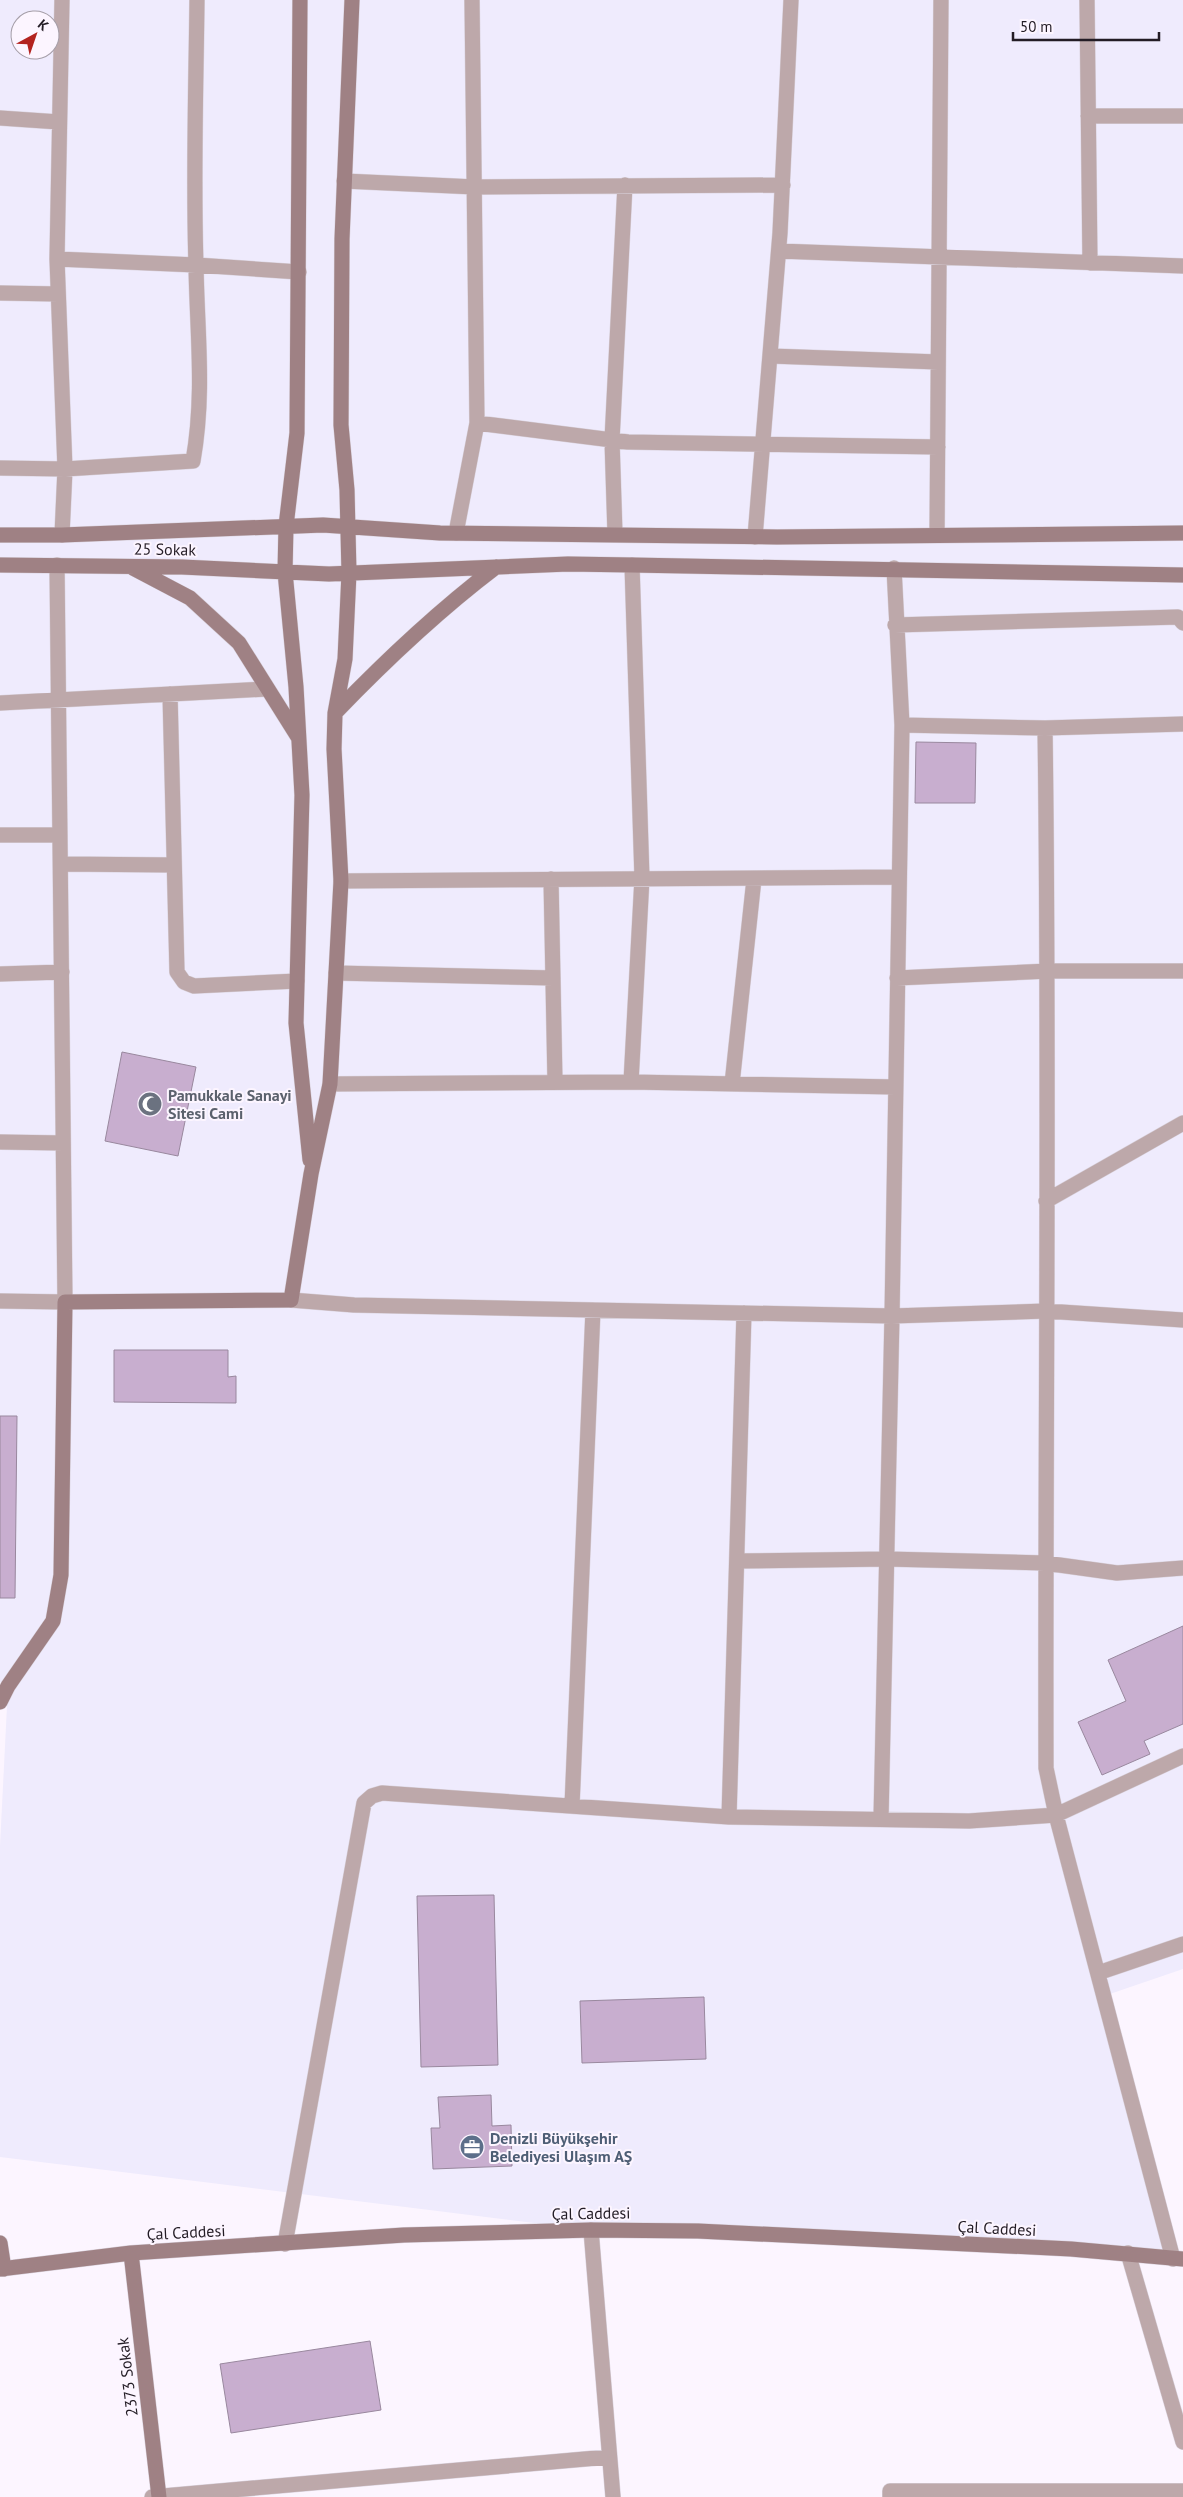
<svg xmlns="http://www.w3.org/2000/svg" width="1183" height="2497" viewBox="0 0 1183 2497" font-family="'PT Sans',sans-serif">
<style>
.industrial{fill:#efebfd;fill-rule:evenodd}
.building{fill:#c8aecf;stroke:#99889e}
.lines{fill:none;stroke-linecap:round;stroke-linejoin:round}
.street-casing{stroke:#d9d2dc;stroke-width:16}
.secondary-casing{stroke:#d9d2dc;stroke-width:16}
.street{stroke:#bda8aa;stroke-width:15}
.secondary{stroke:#9f8184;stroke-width:15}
.labels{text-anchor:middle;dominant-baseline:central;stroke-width:4;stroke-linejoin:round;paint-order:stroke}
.street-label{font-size:16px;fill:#231c25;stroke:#fcf5ff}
.worship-label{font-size:16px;font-weight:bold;fill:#5b616d;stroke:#fcf5ff;text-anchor:start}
.service-label{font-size:16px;font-weight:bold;fill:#4e5e75;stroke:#fcf5ff;text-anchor:start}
</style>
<rect width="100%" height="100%" fill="#fcf5ff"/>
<path class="industrial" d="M0 0H1183V1969L1104 1996 1173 2259 591 2230 0 2157V1846L8 1686 0 1682ZM20 20H50V50H20Z"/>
<path class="building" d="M916 742 976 743 975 803H915Z
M122 1052 196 1067 178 1156 105 1141Z
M114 1350H228V1377L236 1376V1403L114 1402Z
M0 1416H17L15 1598H0Z
M1183 1626V1724L1144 1741 1150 1754 1102 1775 1078 1722 1126 1701 1108 1660Z
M494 1895 498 2065 421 2067 417 1896Z
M704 1997 706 2059 582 2063 580 2001Z
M491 2095 492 2126 511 2125 512 2166 433 2169 431 2128H440L438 2097Z
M370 2341 381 2410 231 2433 220 2364Z"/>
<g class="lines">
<defs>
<path id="street" d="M1087 0 1090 263
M1088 116H1183
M0 118 59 122
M344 181 475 187 783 185
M779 251 1183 266
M57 259 196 265 299 272
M0 293 58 294
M771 356 938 362
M477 423 628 442 938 447
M0 468 65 469 193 461C205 393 197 333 196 265 193 177 196 88 197 0
M456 533 477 423 472 0
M615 534 612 440 625 185
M62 535 65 469 57 259 62 0
M937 535 941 0
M755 537 780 233 791 0
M895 625 1178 617 1183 623
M170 694 177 972 184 982 194 986 297 981
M0 703 266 689
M902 725 1045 728 1183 724
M1045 728C1050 1075 1045 1421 1046 1768L1056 1815 1173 2259
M0 835H60
M61 864 174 865
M551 879 555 1082
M341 881 898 877
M336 973 553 978
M0 974 62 972
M897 978 1049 971H1183
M631 1082 642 878 632 565
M330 1084 631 1082 895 1087
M732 1084 754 879
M0 1142 63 1143
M1046 1201 1183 1123
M291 1300 354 1305 892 1316 1046 1311 1183 1320
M0 1301 65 1302 57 565
M737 1561 887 1559 1045 1563 1117 1573 1183 1568
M572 1806 593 1310
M729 1817 744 1313
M881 1819 892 1316 902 725 894 568
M1098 1973 1183 1944
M591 2230 613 2497
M285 2244 364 1803 372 1796 382 1793 729 1817 969 1821 1056 1815 1183 1756
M1128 2253 1183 2442
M152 2497 608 2457
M890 2497V2491H1183"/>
<path id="secondary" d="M300 0 297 433 286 526 285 572 296 687 302 795 296 1023 310 1160
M0 535H62L323 525 440 533 777 537 1183 533
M0 565 182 567 329 574 568 564 632 565 1183 575
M133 568 190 598 239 643 298 737
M335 713C386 660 438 611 496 567
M0 1702 8 1686 53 1621 61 1575 65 1302 291 1300 311 1174 330 1084 341 881 334 749 335 713 345 659 349 573 347 490 341 425 342 239 352 0
M0 2243 4 2269
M131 2253 159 2497
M0 2269 131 2253 404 2235 591 2230 698 2231 1071 2249 1183 2259"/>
</defs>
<use href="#street" class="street-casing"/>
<use href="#secondary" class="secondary-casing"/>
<use href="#street" class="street"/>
<use href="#secondary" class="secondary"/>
</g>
<defs>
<symbol id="mosque-disc" viewBox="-11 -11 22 22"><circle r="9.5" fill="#6b7280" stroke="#fcf5ff"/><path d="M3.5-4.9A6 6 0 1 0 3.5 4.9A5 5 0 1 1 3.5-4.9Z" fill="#fff"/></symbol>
<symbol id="office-disc" viewBox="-11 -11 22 22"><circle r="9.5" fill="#5c6f8a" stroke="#fcf5ff"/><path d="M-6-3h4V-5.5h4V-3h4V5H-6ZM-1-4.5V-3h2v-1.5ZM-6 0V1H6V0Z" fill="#fff"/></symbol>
</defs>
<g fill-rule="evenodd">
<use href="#mosque-disc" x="136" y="1090" width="28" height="28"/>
<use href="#office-disc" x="458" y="2133" width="28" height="28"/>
</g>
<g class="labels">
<g class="street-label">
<text transform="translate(165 549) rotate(1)">25 Sokak</text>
<text transform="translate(591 2213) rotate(-1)">Çal Caddesi</text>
<text transform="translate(997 2228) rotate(3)">Çal Caddesi</text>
<text transform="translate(186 2232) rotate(-3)">Çal Caddesi</text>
<text transform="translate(127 2377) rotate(-97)">2373 Sokak</text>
</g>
<g class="worship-label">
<text x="168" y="1095">Pamukkale Sanayi<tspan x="168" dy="18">Sitesi Cami</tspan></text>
</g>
<g class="service-label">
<text x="490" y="2138">Denizli Büyükşehir<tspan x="490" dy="18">Belediyesi Ulaşım AŞ</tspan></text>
</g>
</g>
<g transform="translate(35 35) rotate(40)"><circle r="24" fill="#fcf5ff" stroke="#a59ea8"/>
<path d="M0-4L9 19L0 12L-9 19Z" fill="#b3231f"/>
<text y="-8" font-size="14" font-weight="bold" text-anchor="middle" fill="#231c25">K</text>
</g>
<path d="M1013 32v8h146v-8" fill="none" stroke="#231c25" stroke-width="2.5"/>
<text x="1020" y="32" font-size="15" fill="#231c25" stroke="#fcf5ff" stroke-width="4" paint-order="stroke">50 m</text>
</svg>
